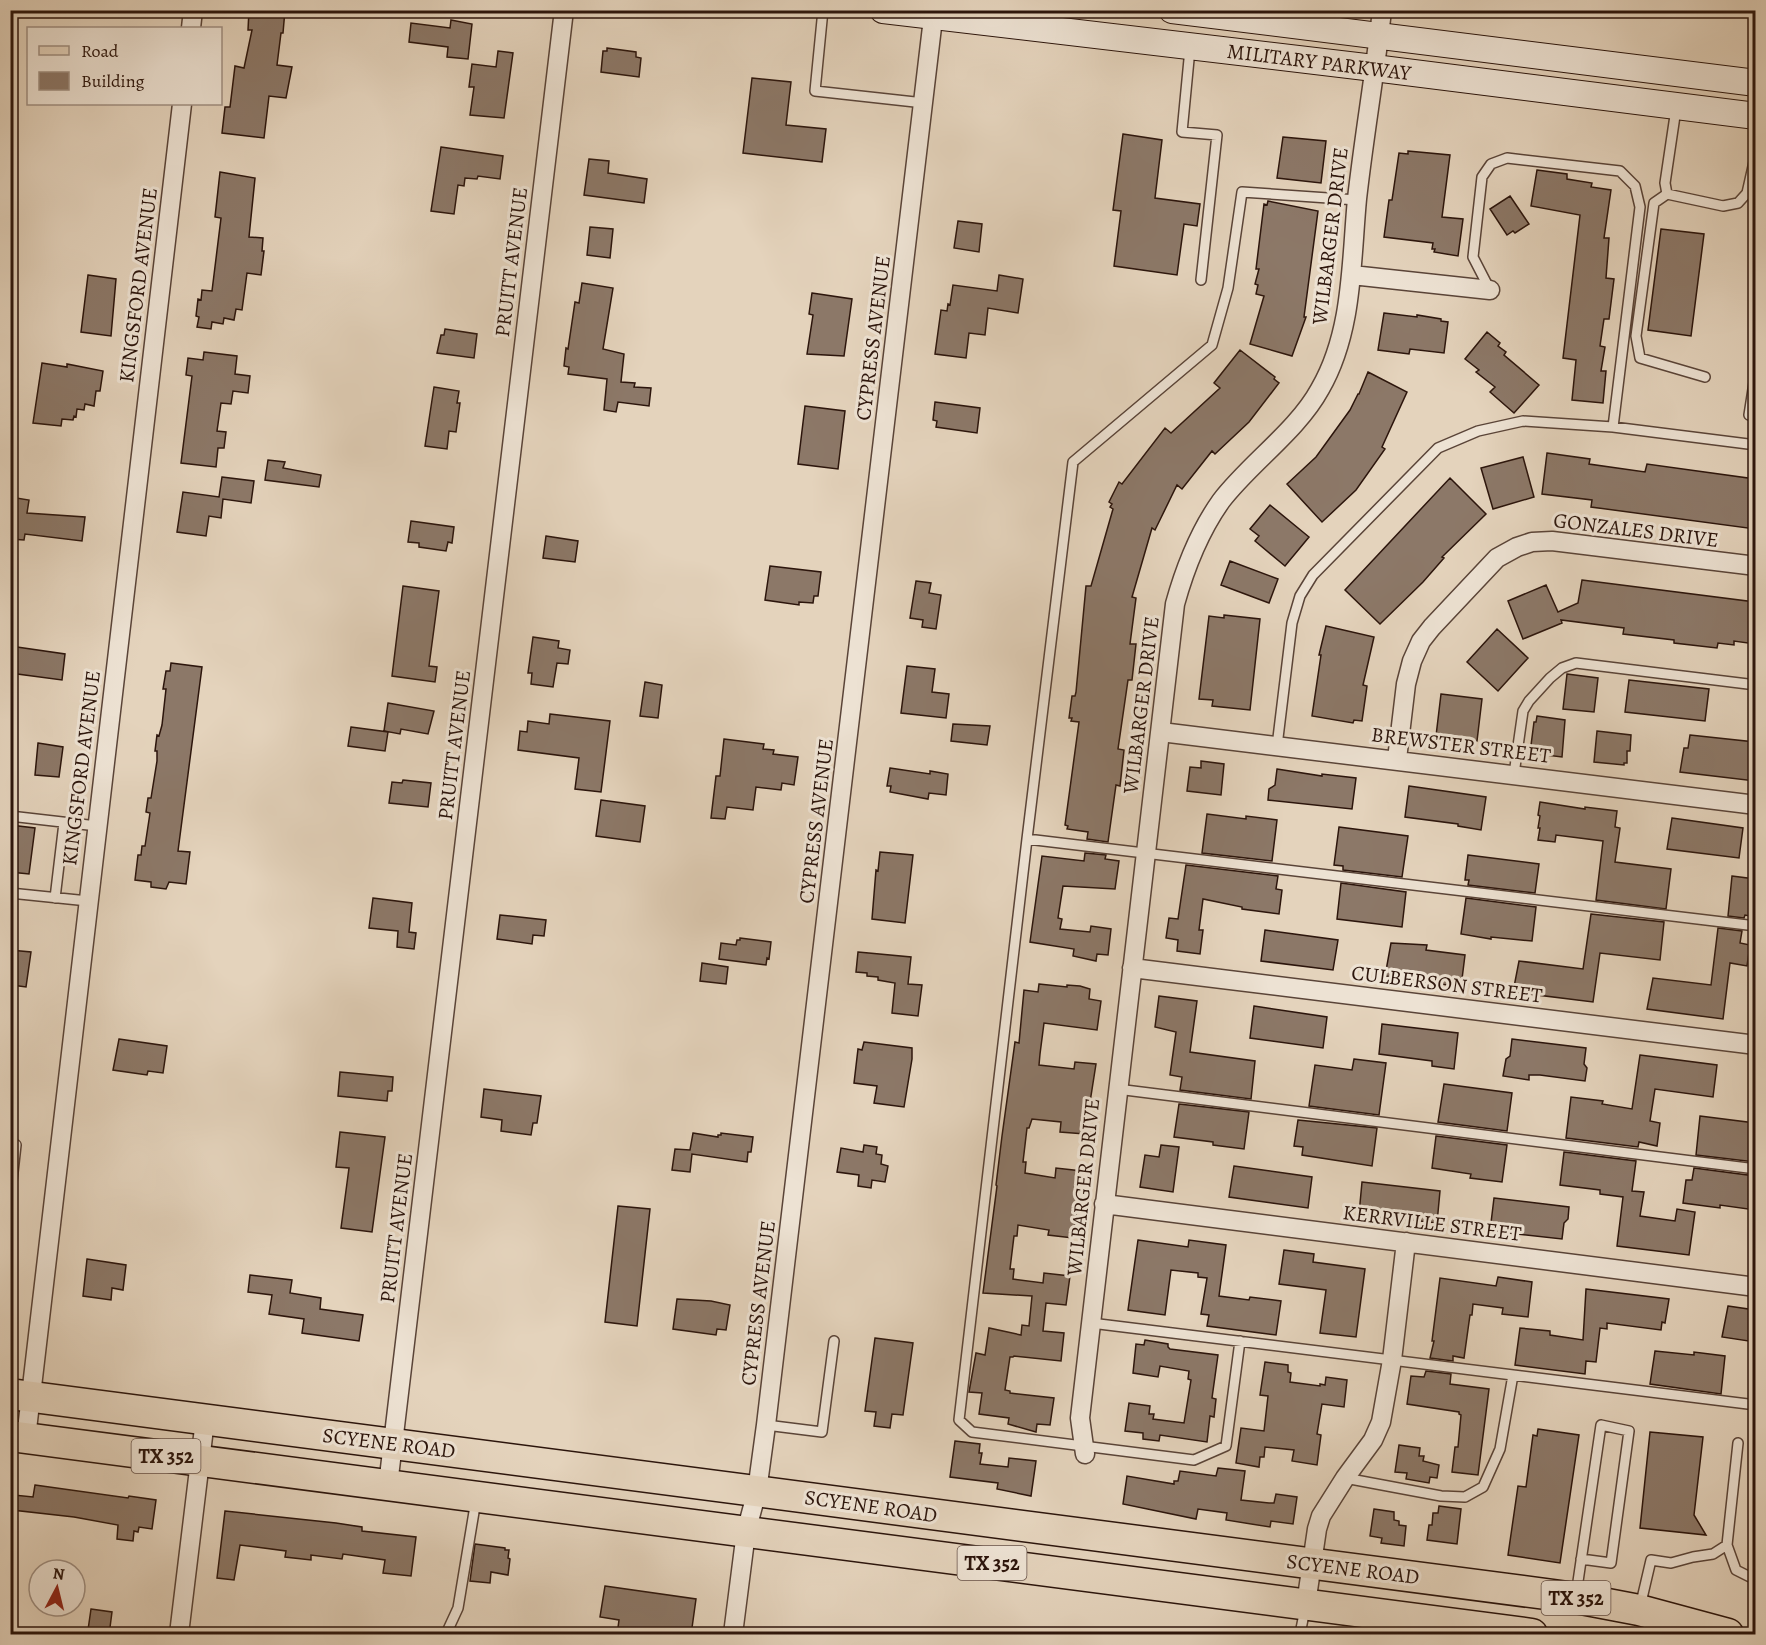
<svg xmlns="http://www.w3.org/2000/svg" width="1766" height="1645" viewBox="0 0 1766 1645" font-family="Alegreya,serif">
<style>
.building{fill:#8c7868;stroke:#2c150c;stroke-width:1.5}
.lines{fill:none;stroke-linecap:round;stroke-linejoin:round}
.lane-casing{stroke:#5a4438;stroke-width:12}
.street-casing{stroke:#5a4438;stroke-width:21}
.secondary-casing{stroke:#2c150c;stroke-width:28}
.primary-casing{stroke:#2c150c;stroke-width:33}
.lane{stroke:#ede2d3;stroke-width:9}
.street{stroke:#ede2d3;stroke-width:18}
.secondary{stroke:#ede2d3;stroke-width:26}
.primary{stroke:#e4d3bc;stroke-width:30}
.labels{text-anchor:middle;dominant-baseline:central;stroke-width:6;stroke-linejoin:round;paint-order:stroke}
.shield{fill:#ede2d3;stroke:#665248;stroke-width:1.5}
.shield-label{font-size:20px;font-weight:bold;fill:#2c150c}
.street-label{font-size:21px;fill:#2c150c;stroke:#ede2d3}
</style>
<rect width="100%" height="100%" fill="#e4d3bc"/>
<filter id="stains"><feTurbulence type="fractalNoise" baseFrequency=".00333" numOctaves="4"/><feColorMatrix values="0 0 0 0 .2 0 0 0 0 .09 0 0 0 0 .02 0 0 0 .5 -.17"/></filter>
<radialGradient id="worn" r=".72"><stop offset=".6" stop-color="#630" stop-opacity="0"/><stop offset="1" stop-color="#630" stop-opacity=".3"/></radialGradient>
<path class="building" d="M249 10H285L283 33H281L277 65 292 67 286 98 269 96 264 138 222 133 225 107H230L235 66 244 68 252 30H248Z
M451 20 472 24 468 59 447 57 448 47 409 42 411 23 450 28Z
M607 48 636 52V57L641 58 639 77 601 72 603 51H607Z
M498 51 513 53 504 118 470 115 474 87H469L472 64 496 67Z
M752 78 791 82 786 125 826 129 822 162 743 153Z
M1123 134 1162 140 1155 198 1200 204 1197 226 1184 224 1177 275 1114 266 1121 211 1113 210Z
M1283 137 1326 141 1321 183 1277 178Z
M441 147 503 156 500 179 478 176 477 179 465 178 464 186 458 185 454 214 431 211Z
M1408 151 1450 155 1442 217 1463 219 1458 256 1434 252 1435 249H1432L1433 243 1384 237 1389 200H1392L1399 153 1408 154Z
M589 159 609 161 608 173 647 179 644 203 584 195Z
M1537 170 1567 174V179L1592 183 1591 187 1611 190 1604 238H1609L1606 278 1614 279 1609 319H1604L1600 346 1605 347 1601 371H1606L1603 403 1572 400 1576 360 1563 358 1580 215 1531 206Z
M220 172 255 178 249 237 263 238 262 251H264L261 275 247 273 242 310 236 309 234 320 224 318 223 324 212 322 211 329 197 327 199 317 196 316 198 299 201 300 202 290 212 291 221 218 215 217Z
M1510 196 1529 224 1515 233 1513 231 1507 235 1490 209Z
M1268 201 1318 211 1304 317H1306L1292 356 1250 344 1264 296 1256 294 1258 285 1255 284 1259 269H1256L1264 204 1267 205Z
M958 221 982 224 979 252 954 248Z
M590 227 613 229 610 258 587 255Z
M1661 229 1704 234 1691 336 1648 330Z
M88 275 116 279 111 336 81 332Z
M999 275 1023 279 1018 313 988 308 985 335 969 333 966 358 935 354 941 310 947 311 948 304 950 305 953 285 997 291Z
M582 283 613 288 603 349 624 354 621 382 635 383 634 387 651 388 649 406 618 402 616 412 604 410 607 379 568 374 569 367 564 366 566 348 568 349 575 302 579 303Z
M812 293 852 299 844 356 807 354 813 315 809 314Z
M1384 313 1417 317V315L1441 319V321L1448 322 1444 353 1410 349 1409 354 1378 350Z
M445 329 477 334 474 358 437 353 441 335H444Z
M1487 332 1500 343 1498 346 1506 352 1504 355 1539 385 1514 413 1490 392 1495 387 1476 372 1479 370 1465 359Z
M1240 350 1275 377 1274 379 1279 383 1249 422 1215 454 1212 451 1182 489 1177 485 1155 530 1152 528 1132 597 1136 598 1130 644H1136L1132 680H1128L1118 749 1124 750 1120 786 1116 785 1108 842 1087 839 1088 832 1067 829 1068 826 1065 825 1079 722 1071 721 1072 718H1069L1072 696H1075L1076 692 1086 586H1091L1113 509 1110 507 1112 504 1109 502 1119 482 1122 484 1165 428 1171 433 1220 388 1214 383Z
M204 352 237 356 235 374 250 376 248 393 233 391 231 404 221 403 217 431 226 432 224 448H218L216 467 181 463 192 376 186 375 188 358 203 360Z
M42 363 67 367V364L103 371 100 391H96L94 406 85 404 84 410 77 409 76 417 74 416 73 420 62 419 61 426 33 423Z
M1368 372 1407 392 1382 447 1385 449 1356 490 1322 522 1287 484 1316 457 1350 410 1358 394H1359Z
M434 387 459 391 457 403H460L456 432 449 431 447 449 425 446Z
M935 402 980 408 977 433 936 427 937 421 933 420Z
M805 406 845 411 838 469 798 464Z
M1547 453 1590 459 1589 464 1645 472 1647 464 1755 479V529L1591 507 1592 500 1542 494Z
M1523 457 1534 497 1493 509 1481 468Z
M268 460 285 462 283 468 321 475 319 487 265 480Z
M222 477 254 481 251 503 223 499 221 518 209 516 206 536 177 532 183 492 219 497Z
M1450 478 1486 514 1442 557 1444 558 1423 582 1380 624 1345 590Z
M10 497 29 500 27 513 85 517 82 541 25 534 24 540 10 539Z
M1270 505 1309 537 1285 566 1255 541 1259 536 1250 529Z
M411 521 454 527 452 543 448 542 446 551 419 547V543L408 542Z
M546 536 578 541 575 562 543 558Z
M1230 561 1278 579 1269 603 1221 585Z
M770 566 821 572 818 596H814L813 603 799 602V605L765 600Z
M1582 580 1755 602V644L1734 641V645L1718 643 1717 648 1674 643V640L1623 634 1624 628 1561 620 1562 623 1523 639 1508 601 1546 585 1558 612 1578 603Z
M916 581 931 583 929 593 941 595 936 629 922 627 923 620 910 618Z
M403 586 439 591 429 666 437 667 435 682 392 676Z
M1224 615 1260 619 1250 710 1212 706 1213 700 1199 699 1209 616 1224 618Z
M1326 626 1374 637 1363 685 1367 686 1362 721 1354 720 1353 723 1312 716 1321 655H1319Z
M1497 629 1528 658 1498 691 1467 662Z
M533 637 559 641 558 648 570 650 568 664 557 663 553 687 531 684 532 673H528Z
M10 646 65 654 62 680 10 673Z
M171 663 202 667 178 851 190 852 186 884 169 882 166 889 151 887V882L135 880 138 855H141L142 846H145L150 813 146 812 148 798H151L157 761V751H155L157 735 159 736 162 725 166 689H163L166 671H170Z
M907 666 935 669 932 692 949 694 946 718 901 713Z
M1567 674 1598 678 1594 712 1563 709Z
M1629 680 1709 689 1705 721 1625 712Z
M645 682 662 685 658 718 640 716Z
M1441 694 1482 699 1477 741 1436 736Z
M388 703 434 711 428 734 401 729 400 734 384 731Z
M550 714 610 721 601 792 575 789 579 758 518 750 520 731 527 732 528 721 549 724Z
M1537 716 1565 720 1562 757 1530 753 1534 722H1536Z
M953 724 990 726 987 745 951 741Z
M351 727 388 732 385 751 348 746Z
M1597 731 1631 735 1630 751H1627V763H1624V765L1594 762Z
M1690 735 1755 742V781L1680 772 1684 748H1688Z
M724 739 764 744 763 749 774 750 773 754 798 757 794 785 782 783 781 790 756 787 753 810 727 807 725 819 711 818 716 776H720Z
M38 743 63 747 59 777 35 775Z
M1201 761 1224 764 1221 795 1187 791 1190 767 1201 768Z
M890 768 930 774V771L948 774 946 795 929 793 928 799 890 792 891 786H887Z
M1277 769 1322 776V774L1356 778 1352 809 1268 800 1269 789 1275 785Z
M403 780 431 783 428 807 389 803 392 782 402 783Z
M1409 786 1486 797 1481 830 1458 826V824L1405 817Z
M601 800 645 806 640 842 596 836Z
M1540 802 1585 809V807L1617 811 1615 827 1620 828 1615 862 1671 869 1666 909 1596 900 1603 841 1556 835 1555 842 1538 840 1540 828H1538L1540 816 1538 815Z
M1207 814 1246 819V816L1277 820 1272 861 1202 853Z
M1672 818 1743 828 1739 858 1667 849Z
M10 825 35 828 29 874 10 872Z
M1339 827 1408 836 1402 877 1343 870V866L1334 865Z
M880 852 913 855 905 923 872 919 876 870 878 871Z
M1085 853 1106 855 1105 859 1119 861 1115 889 1063 886 1058 918 1062 919 1060 929 1090 932 1091 926 1111 929 1108 955 1097 954 1096 961 1073 956 1074 949 1030 942 1042 856 1084 861Z
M1468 855 1539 864 1535 893 1468 885 1469 880H1465Z
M1186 865 1278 876 1276 889 1282 890 1279 914 1242 909V907L1203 899 1199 930H1203L1200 954 1177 951 1178 940 1166 938 1169 918 1178 919Z
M1732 876 1755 879V917L1745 915 1744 918 1728 916Z
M1341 883 1406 892 1402 927 1337 919Z
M373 898 412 903 409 932 416 933 414 949 397 947 398 931 369 928Z
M1466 898 1536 907 1532 941 1491 937V939L1461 934Z
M1591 914 1664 922 1660 960 1600 953 1593 1002 1513 992 1519 961 1583 969Z
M500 915 546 920 544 936 533 935 532 944 497 939Z
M1718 928 1742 931 1740 943 1750 945 1747 966 1730 963 1723 1019 1647 1009 1653 978 1711 985Z
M1265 930 1338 940 1333 970 1261 961Z
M740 938 771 942 769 959 767 958 766 965 719 959 721 943 736 945 737 940H740Z
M1391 943 1427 945 1426 950 1465 955 1461 987 1385 976Z
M10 950 31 952 26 987 12 985 13 975H10Z
M858 952 911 957 908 984 922 985 918 1016 892 1013 895 983 878 980V977L867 976V973L856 972Z
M702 963 728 967 726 984 700 981Z
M1039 984 1067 987V985L1080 986 1090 989 1089 999 1101 1001 1097 1030 1044 1023 1040 1054 1039 1065 1074 1069 1075 1062 1096 1064 1085 1134 1060 1132 1061 1122 1032 1119 1029 1128H1027L1023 1162H1026L1025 1173 1055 1178 1056 1168 1082 1171 1073 1238 1048 1235 1049 1230 1018 1225 1017 1236H1014L1010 1269H1014L1013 1279 1043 1283 1044 1273 1070 1276 1066 1305 1046 1303 1043 1331 1064 1333 1061 1361 1014 1356 1013 1357H1010L1005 1390 1010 1391V1393L1054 1398 1050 1425 1037 1424 1036 1432 1008 1424 1009 1418 979 1414 982 1393 969 1392 976 1353 985 1355 989 1328 1021 1335 1022 1325 1029 1326 1032 1296 983 1293 997 1186 996 1185 1002 1136 1015 1042 1019 1043 1024 990 1038 992Z
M1159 996 1197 1001 1190 1052 1255 1061 1251 1099 1180 1090 1182 1077 1170 1075 1176 1032 1155 1027Z
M1254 1006 1327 1017 1323 1048 1250 1038Z
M1382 1024 1458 1033 1454 1069 1432 1066V1061L1379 1054Z
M119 1039 167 1046 163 1073 148 1071 147 1075 113 1070Z
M1512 1039 1586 1048 1584 1064 1587 1068 1585 1081 1540 1075H1529V1080L1503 1076 1506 1059 1510 1056Z
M864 1042 912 1048V1059L904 1107 874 1103 877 1086 854 1083 858 1049 862 1050Z
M1640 1055 1717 1065 1713 1097 1655 1089 1650 1121 1660 1123 1657 1146 1639 1142 1638 1147 1566 1138 1571 1097 1603 1101 1602 1104 1632 1109Z
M1354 1059 1386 1063 1379 1115 1309 1106 1315 1065 1352 1070Z
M340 1072 393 1077 392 1091H388L387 1101 338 1096Z
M1444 1084 1512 1093 1507 1131 1438 1122Z
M484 1089 541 1096 537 1123H533L531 1135 501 1131 502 1120 481 1117Z
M1179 1104 1249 1112 1244 1149 1213 1145V1142L1174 1137Z
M1700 1116 1755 1123V1162L1696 1155Z
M1298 1120 1377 1128 1372 1166 1302 1155 1303 1147 1294 1146Z
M340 1132 385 1137 372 1232 341 1228 349 1168 336 1167Z
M693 1133 718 1137V1135H721V1133L753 1137 751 1152H748L747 1162 692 1154 690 1172 672 1170 675 1149 690 1150Z
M1436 1136 1507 1145 1502 1182 1470 1178 1471 1174 1432 1168Z
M864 1145 877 1147 876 1154 882 1155 881 1164 888 1166 885 1182 872 1180 871 1188 858 1186 859 1175 837 1172 841 1148 863 1152Z
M1161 1145 1179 1147 1173 1192 1140 1187 1145 1155 1159 1157Z
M1564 1152 1636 1161 1632 1191 1644 1192 1640 1216 1675 1221 1677 1209 1695 1212 1689 1255 1617 1246 1623 1197 1600 1194V1190L1560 1185Z
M1234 1166 1312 1177 1308 1208 1229 1197Z
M1694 1168 1755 1176V1210L1720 1205V1208L1683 1203 1686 1180H1692Z
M1362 1182 1440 1191 1437 1223 1359 1214Z
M1494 1198 1569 1207 1568 1219 1564 1223 1562 1239 1490 1231Z
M618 1206 650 1209 637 1326 605 1322Z
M1138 1240 1188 1247 1189 1240 1226 1245 1219 1296 1249 1300 1250 1297 1281 1301 1276 1335 1207 1326 1209 1315 1201 1314 1207 1278 1198 1277V1273L1171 1270 1165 1315 1128 1310Z
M1284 1250 1314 1254 1313 1262 1365 1269 1356 1337 1320 1333 1326 1290 1279 1284Z
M87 1259 126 1265 123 1290 112 1288 111 1300 83 1296Z
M250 1275 292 1280 290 1293 321 1298 320 1309 363 1315 359 1341 302 1333 304 1319 269 1314 272 1295 248 1292Z
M1498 1277 1532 1282 1528 1317 1502 1314 1503 1308 1473 1304 1472 1315H1470L1464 1358 1453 1356V1361L1430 1358 1434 1341H1432L1440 1278 1496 1286Z
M1586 1289 1669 1299 1665 1323 1662 1322 1661 1330 1607 1323V1329L1600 1328 1596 1362 1586 1361 1585 1374 1515 1365 1520 1328 1550 1331V1335L1583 1340Z
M677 1299 711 1301 730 1305 726 1330 717 1329 716 1335 673 1329Z
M1728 1306 1755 1310V1342L1722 1337Z
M875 1338 913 1343 903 1415 892 1414 890 1428 874 1426 876 1412 865 1411Z
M1145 1340 1168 1344V1347L1170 1349 1218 1355 1212 1398 1216 1399 1214 1417 1210 1416 1207 1442 1160 1435 1159 1441 1143 1439V1433L1125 1431 1129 1403 1150 1406 1149 1414H1154L1153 1419 1184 1423 1191 1380 1188 1379 1189 1371 1160 1366 1158 1377 1133 1373 1136 1344 1144 1345Z
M1655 1351 1694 1355V1352L1725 1356 1721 1394 1650 1384Z
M1265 1362 1288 1365V1372L1291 1373 1290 1382 1320 1386V1384L1325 1385 1326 1377 1347 1380 1344 1407 1322 1404 1317 1434 1321 1435 1317 1465 1292 1461 1294 1450 1265 1447 1264 1457H1260L1259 1467 1236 1463 1241 1428 1264 1431 1268 1396 1260 1395Z
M1426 1371 1451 1374 1450 1384 1489 1389 1478 1475 1452 1472 1455 1447H1458L1461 1415 1459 1414V1412L1407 1404 1411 1376 1424 1377Z
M1538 1429 1579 1435 1560 1563 1508 1555 1518 1486 1526 1487 1533 1435 1537 1436Z
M1650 1432 1703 1437 1694 1515 1706 1535 1640 1528Z
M955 1441 980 1444 979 1453H982L980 1464 1008 1467 1009 1458 1036 1461 1031 1496 997 1489 998 1483 950 1477Z
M1399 1445 1420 1448 1419 1456H1424L1423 1461 1439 1465 1437 1478 1430 1477 1429 1483 1406 1479 1407 1473 1395 1472Z
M1218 1468 1245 1471 1241 1500 1269 1503H1274L1276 1494 1297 1497 1293 1524 1271 1521 1270 1527 1226 1520 1227 1513 1198 1509 1196 1519 1123 1504 1127 1476 1174 1484V1481H1178L1180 1471 1216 1476Z
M35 1485 128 1498 129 1496 156 1500 152 1529 139 1527 138 1532 134 1531 133 1541 117 1539 118 1525 74 1517 12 1510 14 1495 33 1497Z
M1439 1506 1461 1509 1457 1544 1427 1540 1429 1525H1432L1433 1513H1438Z
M1374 1509 1394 1512V1520L1399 1521V1525L1406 1526 1404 1546 1381 1543 1382 1538 1370 1536Z
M225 1511 336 1523 362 1527V1531L416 1537 411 1576 383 1573 385 1560 343 1554 342 1559 311 1555V1560L285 1557 286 1551 240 1545 234 1580 217 1578Z
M475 1544 505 1548V1550H509L508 1558 510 1559 508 1575 491 1572 490 1583 470 1581Z
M605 1586 696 1599 691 1635H617L619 1620 600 1617Z
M91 1609 112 1612 109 1635H94V1631L88 1630Z"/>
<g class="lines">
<defs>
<path id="lane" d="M823 10 815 91 924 103
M1190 49 1182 132 1217 135 1201 280
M1676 109 1665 183 1667 194 1723 206 1738 203 1747 193 1756 153
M1667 194 1654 203 1636 336 1640 358 1705 377
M1490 290 1473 257 1482 177 1491 164 1507 158 1620 171 1635 186 1640 207 1613 427 1756 445
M1749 415 1756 370
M1277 746 1292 623 1300 596 1313 575 1438 448 1478 431 1523 421 1613 427
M1514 774 1523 711 1529 701 1550 678 1562 668 1576 663 1756 685
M10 816 97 826
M1027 839 1073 462 1212 345 1228 288 1242 192 1357 200
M10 893 88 901
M55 898 64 823
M1117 1089 1756 1169
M10 1144 16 1145 10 1199
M1091 1323 1756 1405
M1240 1341 1226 1446 1194 1460 972 1432 959 1420 1027 839 1756 926
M766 1425 822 1432 834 1341
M1345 1478 1441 1496 1465 1497 1483 1487 1500 1449 1513 1375
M1727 1545 1736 1570 1756 1580
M1576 1595 1601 1425 1629 1431 1611 1563 1581 1559
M1640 1607 1651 1560 1671 1563 1693 1557 1713 1554 1727 1545 1738 1443
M446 1634 458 1608 476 1500
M1300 1634 1305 1609"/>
<path id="street" d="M191 28 193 10
M1352 275 1490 290
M1161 732 1756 805
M1397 759 1406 684 1412 661 1421 641 1432 627 1497 558 1517 547 1532 542 1552 541 1756 566
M1132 968 1756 1045
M1104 1204 1756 1287
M26 1438 182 104
M1085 1454 1080 1418 1175 604C1185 568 1199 532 1221 501 1250 463 1297 431 1320 389 1353 332 1351 263 1357 199 1364 136 1375 74 1382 10
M388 1485 564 10
M1306 1604 1317 1529 1321 1516 1345 1478 1373 1440 1381 1422 1392 1360 1406 1242
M179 1634 205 1420
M733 1634 746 1532 757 1491 766 1425 934 10"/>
<path id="secondary" d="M883 10 1374 68 1756 116
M1172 10 1756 83"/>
<path id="primary" d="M10 1394 1576 1598 1639 1610 1728 1634
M10 1436 1532 1634"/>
</defs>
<use href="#lane" class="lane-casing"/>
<use href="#street" class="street-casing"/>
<use href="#secondary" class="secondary-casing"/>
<use href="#primary" class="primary-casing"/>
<use href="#lane" class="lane"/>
<use href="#street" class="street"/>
<use href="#secondary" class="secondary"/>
<use href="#primary" class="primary"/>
</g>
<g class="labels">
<g class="shield">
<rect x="131.5" y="1439" width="69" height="34" rx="4.5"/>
<rect x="957.5" y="1546" width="69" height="34" rx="4.5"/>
<rect x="1541.5" y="1581" width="69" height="34" rx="4.5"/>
</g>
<g class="shield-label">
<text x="166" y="1456">TX 352</text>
<text x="992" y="1563">TX 352</text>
<text x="1576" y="1598">TX 352</text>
</g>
<g class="street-label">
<text transform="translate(1319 62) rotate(7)">MILITARY PARKWAY</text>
<text transform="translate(1330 236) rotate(-83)">WILBARGER DRIVE</text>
<text transform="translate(511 262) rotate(-83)">PRUITT AVENUE</text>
<text transform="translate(138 285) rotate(-83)">KINGSFORD AVENUE</text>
<text transform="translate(873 338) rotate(-83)">CYPRESS AVENUE</text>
<text transform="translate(1636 530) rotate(7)">GONZALES DRIVE</text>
<text transform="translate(1141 705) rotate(-83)">WILBARGER DRIVE</text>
<text transform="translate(454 745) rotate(-83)">PRUITT AVENUE</text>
<text transform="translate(1461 745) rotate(7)">BREWSTER STREET</text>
<text transform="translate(81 768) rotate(-83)">KINGSFORD AVENUE</text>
<text transform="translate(816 821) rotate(-83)">CYPRESS AVENUE</text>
<text transform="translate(1447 984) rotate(7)">CULBERSON STREET</text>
<text transform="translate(1083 1187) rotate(-84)">WILBARGER DRIVE</text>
<text transform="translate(1432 1223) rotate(7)">KERRVILLE STREET</text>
<text transform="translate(396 1228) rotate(-83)">PRUITT AVENUE</text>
<text transform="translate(758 1303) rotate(-83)">CYPRESS AVENUE</text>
<text transform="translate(389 1443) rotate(7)">SCYENE ROAD</text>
<text transform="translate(871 1506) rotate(8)">SCYENE ROAD</text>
<text transform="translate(1353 1569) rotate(7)">SCYENE ROAD</text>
</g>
</g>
<rect width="1766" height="1645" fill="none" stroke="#e4d3bc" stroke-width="36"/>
<rect x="12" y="12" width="1742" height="1621" fill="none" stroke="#2c150c" stroke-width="3"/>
<rect x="18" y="18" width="1730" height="1609" fill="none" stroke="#2c150c" stroke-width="1.5"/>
<rect x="27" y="27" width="195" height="78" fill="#ede2d3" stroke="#a09083" stroke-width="1.5"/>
<rect x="39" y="46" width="30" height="9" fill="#e4d3bc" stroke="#a09083" stroke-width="1.5"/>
<text x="81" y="57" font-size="18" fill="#2c150c">Road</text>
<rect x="39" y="72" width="30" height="18" fill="#8c7868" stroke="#a09083" stroke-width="1.5"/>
<text x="81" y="87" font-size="18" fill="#2c150c">Building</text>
<g transform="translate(57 1588) rotate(7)"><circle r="28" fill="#ede2d3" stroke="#a09083" stroke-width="1.5"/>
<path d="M0-4.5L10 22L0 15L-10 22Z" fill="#8f2418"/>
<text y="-9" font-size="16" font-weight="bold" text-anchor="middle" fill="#2c150c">N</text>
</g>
<rect width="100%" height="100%" filter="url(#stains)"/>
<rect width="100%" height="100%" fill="url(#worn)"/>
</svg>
